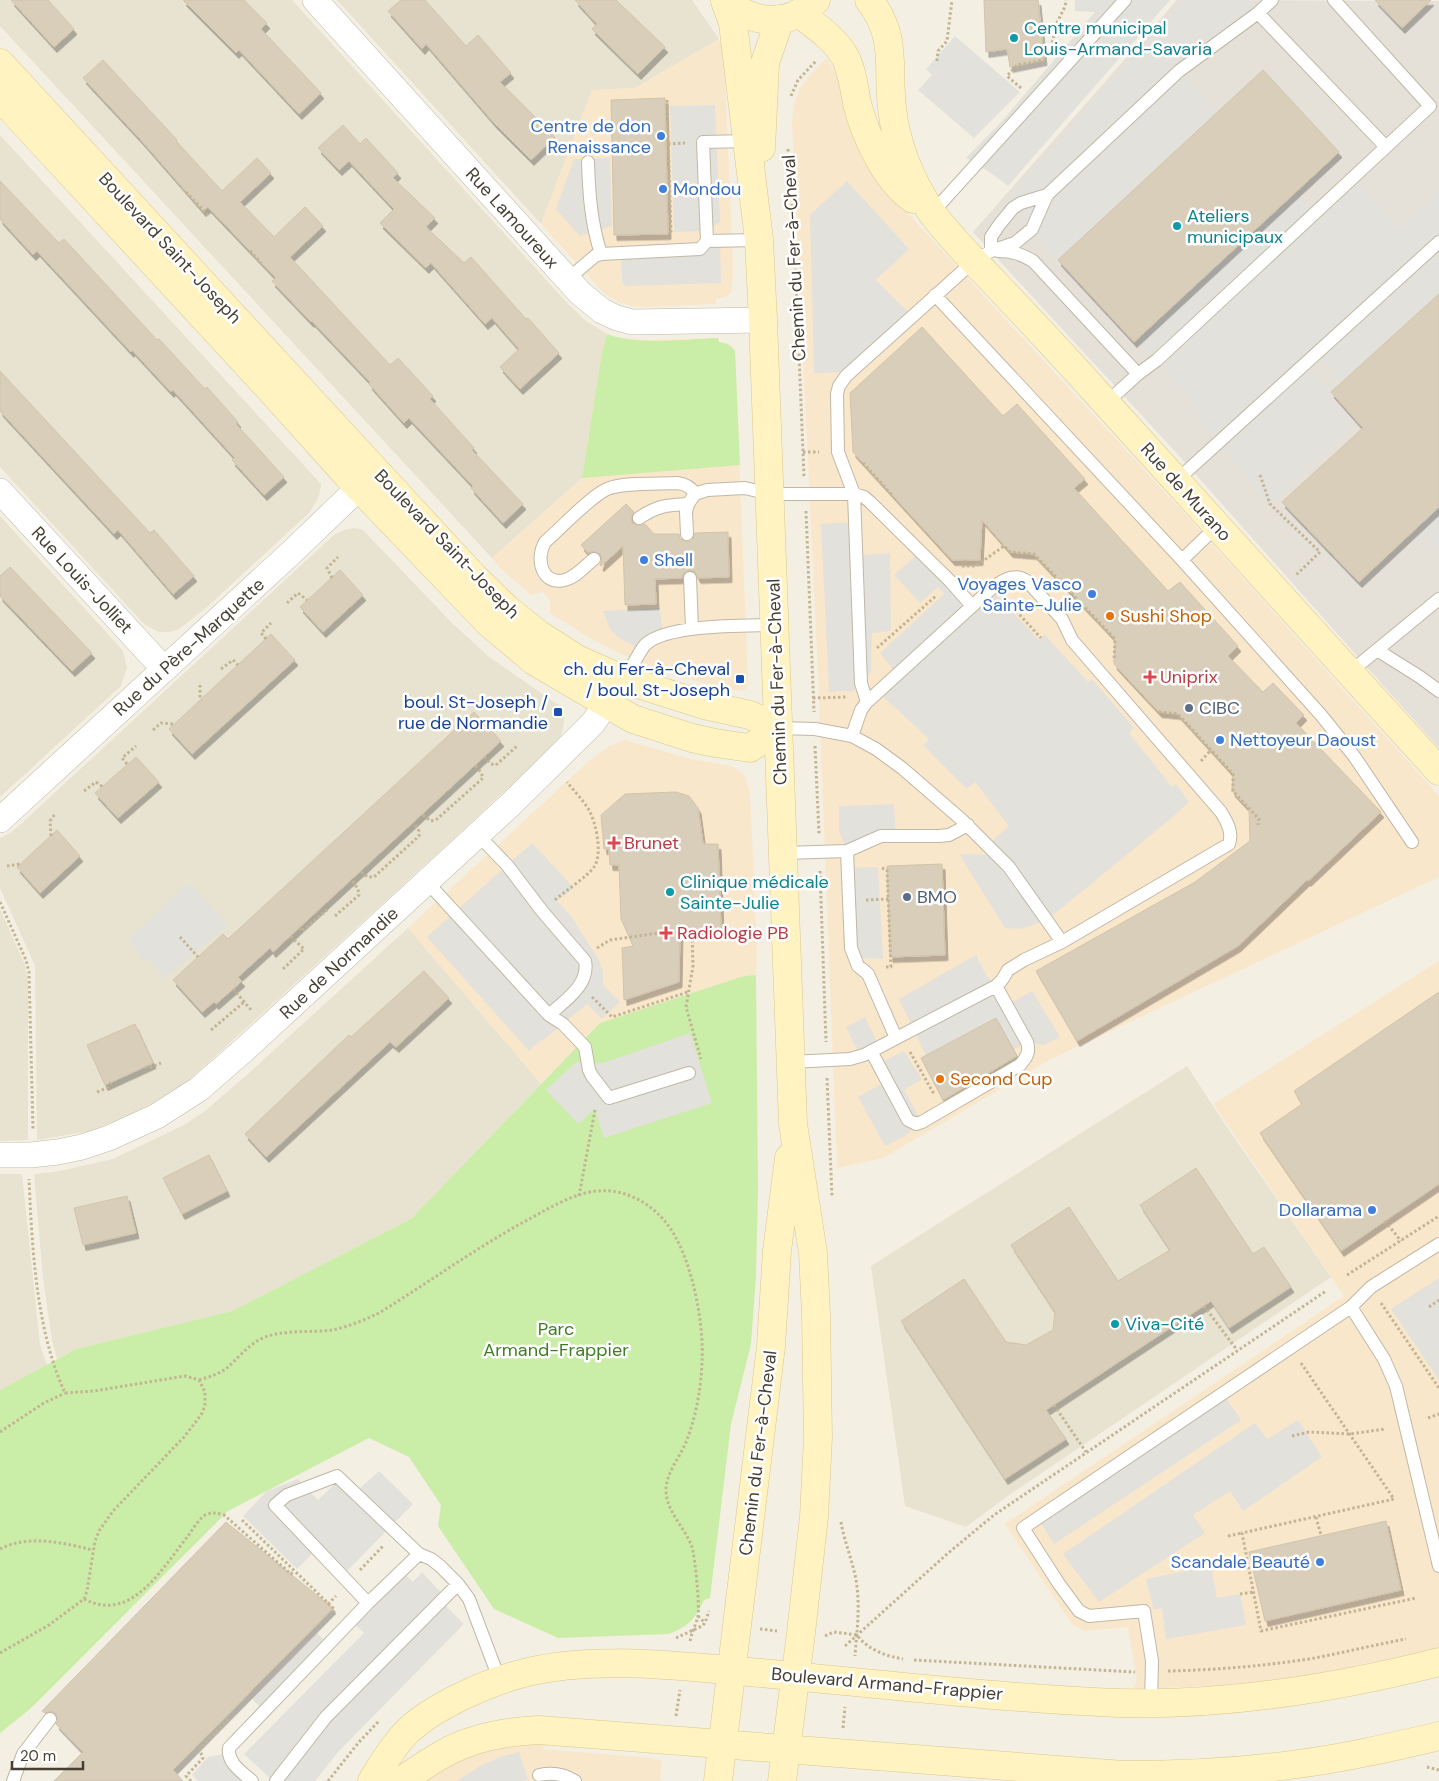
<svg xmlns="http://www.w3.org/2000/svg" width="1439" height="1781" viewBox="0 0 1439 1781" font-family="'DM Sans',sans-serif">
<style>
.residential{fill:#e8e2d0}
.commercial{fill:#f9e7cb}
.industrial{fill:#e5e0d8}
.green{fill:#caeda7}
.parking{fill:#e3e1dc}
.building{fill:#d9ceba;stroke:#d2c4aa;filter:url(#shadow)}
.lines{fill:none;stroke-linecap:round;stroke-linejoin:round}
.lane-casing{stroke:#c0b8a5;stroke-width:14}
.street-casing{stroke:#c0b8a5;stroke-width:26}
.secondary-casing{stroke:#d9c88d;stroke-width:29}
.path{stroke:#c3b594;stroke-width:3;stroke-dasharray:2.5 2.5;stroke-linecap:butt}
.lane{stroke:#fff;stroke-width:12}
.street{stroke:#fff;stroke-width:25}
.secondary{stroke:#fff3c2;stroke-width:28}
.culture-dot{fill:#0f9aa8;stroke:#fff;stroke-width:2}
.shop-dot{fill:#3f7fe0;stroke:#fff;stroke-width:2}
.food-dot{fill:#e8710a;stroke:#fff;stroke-width:2}
.health-dot{fill:#e0444e;stroke:#fff;stroke-width:2}
.transit-dot{fill:#1a4fb4;stroke:#fff;stroke-width:2}
.service-dot{fill:#5c6f8a;stroke:#fff;stroke-width:2}
.labels{text-anchor:middle;dominant-baseline:central;stroke-width:5;stroke-linejoin:round;paint-order:stroke}
.culture-label{font-size:18px;fill:#0d838f;stroke:#fff;text-anchor:start}
.shop-label{font-size:18px;fill:#366cbe;stroke:#fff;text-anchor:end}
.street-label{font-size:18px;fill:#463f33;stroke:#fff}
.food-label{font-size:18px;fill:#c56008;stroke:#fff;text-anchor:start}
.transit-label{font-size:18px;fill:#164399;stroke:#fff;text-anchor:end}
.health-label{font-size:18px;fill:#be3a42;stroke:#fff;text-anchor:start}
.service-label{font-size:18px;fill:#4e5e75;stroke:#fff;text-anchor:start}
.park-label{font-size:18px;fill:#3f7e20;stroke:#fff}
</style>
<defs>
<filter id="shadow"><feDropShadow dx="3" dy="5.5" stdDeviation="0" flood-color="#0004"/></filter>
</defs>
<rect width="100%" height="100%" fill="#f4efe3"/>
<path class="residential" d="M0 0H292L568 304 586 321 607 334 602 352 582 478 492 558 0 26Z
M337 0H692L719 39 635 88 592 90 541 224Z
M0 135 321 484 319 496 310 512 206 608 179 629 170 632H159L145 625 0 467Z
M0 516 117 644 123 651 127 667 121 686 0 797Z
M354 528 362 529 452 623 488 656 564 709V723L561 736 554 745 463 830 187 1082 174 1091 134 1113 91 1131 37 1140 35 966 0 888V838L10 833 22 823 335 534 344 530Z
M0 909 25 965 28 980V1140L0 1141Z
M408 928 507 1043 541 1084 411 1219 232 1311 76 1349 57 1359 52 1340 43 1278 34 1174 55 1172 113 1159 184 1125 205 1111 249 1073Z
M1187 1066 1224 1123 1331 1277 1005 1498 966 1527 905 1506 871 1266Z
M0 1174H22L40 1345 47 1365 0 1390Z"/>
<path class="commercial" d="M719 39 723 45 724 55 733 263 732 292 725 297 716 299V304L646 307 631 306 619 302 608 296 600 289 541 224 592 90 635 88Z
M827 58 836 74 856 131 902 207 1194 524 1439 796V877L1051 1059 883 1158 837 1168 818 674 792 123 794 104 799 90 808 77Z
M607 334 616 337 646 340 718 338 719 342 726 343 732 346 735 351 748 683 746 689 742 691 721 688 690 679 653 667 619 653 588 637 550 613V601L543 592 531 595 500 568 492 558 582 478 602 352Z
M624 740 691 759 731 766 740 771 746 778 750 794 757 945 756 975 744 976 600 1023 541 1084 408 928 589 761 608 747Z
M1439 961V1648L1301 1677 1241 1685 1132 1689 1137 1681 1128 1627 1084 1631 1072 1624 1005 1524 1344 1296 1213 1104Z
M536 1744H548L542 1749 650 1758 662 1761 660 1778 663 1781H423L453 1764 477 1754 498 1749Z"/>
<path class="industrial" d="M1177 0 1439 1V748L1182 459 973 232Z"/>
<path class="green" d="M607 334C636 346 686 339 718 338L719 342C726 343 731 345 735 351L740 465 582 478 602 352Z
M756 975 758 1190 756 1276 751 1344 731 1424 710 1598 704 1600C695 1619 689 1626 669 1634L558 1638 494 1609 438 1526 441 1505 409 1457 369 1438 228 1511 30 1709 0 1733V1390L76 1349 232 1311 411 1219 600 1023 744 976Z"/>
<path class="parking" d="M1075 0H1170L1008 186 991 173 966 158 1003 120 1095 12 1075 11Z
M1184 0H1247L1258 13 1179 71 1217 113 1058 260 1007 201Z
M955 36 1020 92 974 138 918 90 932 75 926 69Z
M715 105 720 222 706 231 674 232 670 106Z
M610 158 612 226 580 236 556 209 574 159Z
M1353 177 1399 229 1439 193V294L1342 382 1315 355 1304 365 1331 392 1326 397 1353 425 1270 504 1195 414 1200 409 1138 338 1296 191 1315 212Z
M847 181 909 249 876 280 912 316 851 372 814 373 810 215Z
M720 241 721 283 626 286 622 282 621 252Z
M1439 507V549L1418 526Z
M855 522 856 556 890 553 891 631 872 633 871 672 853 691 829 692 821 524Z
M920 552 972 606 991 589 1039 640 1045 635 1088 682 1092 679 1134 728 1129 733 1172 787 1176 784 1189 802 1168 821 1047 920 1021 929 1005 928 959 854 996 855 988 845 1009 826 975 782 967 789 923 745 929 739 878 692 897 674 880 653 944 594 938 587 920 603 894 575Z
M660 608 663 636 641 650 618 637 610 629 603 611Z
M894 804 896 836 847 851 839 831V806Z
M532 843 574 888 557 901 571 916 599 960 603 971V985L620 1002 602 1019 587 1004 545 1039 541 1040 529 1051 427 937Z
M878 867 883 959 854 958 848 868Z
M189 883 228 925 163 979 152 961 143 960 129 939Z
M976 955 986 975 996 986 1007 1005 1032 991 1060 1037 1044 1045 1027 1042 1013 1050 995 1018 926 1056 899 999Z
M865 1017 879 1046 860 1056 846 1027Z
M690 1033 712 1103 604 1138 595 1109 578 1124 546 1090 576 1062 603 1063Z
M904 1051 922 1079 904 1090 922 1122 916 1124 907 1135 885 1146 858 1097 887 1081 878 1064Z
M1439 1278V1380L1391 1309Z
M1223 1394 1241 1420 1054 1544 1038 1518Z
M1298 1420 1322 1457 1243 1511 1230 1491 1193 1515 1205 1533 1099 1602 1063 1554 1255 1423 1267 1439Z
M379 1471 413 1504 342 1576 317 1549 297 1569 243 1516 267 1491 298 1479 318 1500 340 1479 355 1493Z
M1211 1566 1217 1598 1240 1594 1246 1625 1166 1639 1162 1608 1154 1610 1146 1579Z
M401 1570 413 1582 422 1572 445 1597 441 1601 464 1624 338 1752 315 1781H273L244 1754 364 1633 351 1621Z
M317 1633 328 1644 264 1711 252 1699Z
M519 1752 528 1779 522 1781H457L480 1766 500 1757Z
M228 1753 246 1775 240 1781H198L192 1775 208 1757Z"/>
<path class="building" d="M11 0H48L74 29 54 47Z
M183 0H244L267 23 261 29 321 93 299 114 239 50 236 53Z
M401 0H425L466 46 478 35 511 73 500 82 555 137 531 160 494 123 426 44 422 49 388 11Z
M575 0H616L665 47 638 74 592 29 597 24Z
M984 0H1038L1044 60 1010 67 1007 49 986 52Z
M1375 0H1431L1402 28Z
M103 60 177 140 176 141 222 191 257 158 271 173 240 202 274 237 305 207 323 226 290 257 390 365 398 358 433 396 430 399 474 448 472 450 523 504 503 523 471 488 473 486 409 418 404 423 369 384 370 382 312 321 311 322 272 281 276 278 208 207 203 211 141 140 83 78Z
M1263 70 1339 152 1134 342 1058 260Z
M665 98 668 234 614 235 611 100Z
M343 125 360 144 366 138 398 173 393 178 435 218 426 227 464 263 471 257 526 319 528 318 559 353 520 389 500 367 519 349 492 318 485 324 431 263 426 268 380 223 394 209 349 161 339 170 318 148Z
M0 181 59 243 64 239 157 340 159 339 205 389 207 387 238 422 236 424 284 477 264 495 232 460 235 458 173 390 171 392 132 350 131 352 37 251 33 255 0 219Z
M1439 294V507L1359 582 1282 502 1363 428 1331 392Z
M922 327 1003 416 1017 404 1085 479 1074 488 1168 591 1180 582 1238 646 1228 656 1263 692 1273 683 1304 715 1296 723 1381 812 1308 881 1307 880 1238 946 1077 1041 1036 971 1195 882 1250 841 1249 809 1232 791 1233 774 1178 714 1159 712 1114 664 1115 639 1034 554 1010 552 982 520 980 560H952L853 452 850 393Z
M0 371 150 533 154 530 194 576 173 594 118 530 114 534 0 411Z
M626 504 634 512 631 518 632 523 639 526 645 524 654 534H679L680 539 687 542 692 541 695 533 728 532 729 577 698 578 694 571 689 570 683 574 682 578 655 579 656 604 625 605 623 546 601 566 600 565 602 558 600 554 593 551 588 553 581 545Z
M10 567 92 653 72 671 0 596V576Z
M340 570 363 595 323 632 300 607Z
M271 634 295 660 192 754 169 729Z
M474 712 501 741 273 952 270 948 238 977 242 981 233 989 216 1004 214 1002 202 1012 173 980 223 934 228 939Z
M136 757 159 782 118 818 95 793Z
M676 792 689 796 698 808 703 844H718L721 928 680 930 679 982 624 1000 622 948 633 946 621 919 619 865H610L609 849H604L601 815 625 794Z
M57 830 80 856 40 893 17 867Z
M942 864 945 955 890 957 887 866Z
M424 971 449 998 396 1047 390 1042 266 1157 245 1134 349 1035 351 1037Z
M1439 992V1184L1341 1251 1260 1133 1302 1104 1294 1091Z
M996 1018 1017 1056 943 1100 921 1058Z
M135 1024 153 1063 105 1085 87 1045Z
M209 1155 227 1191 182 1214 163 1178Z
M1196 1168 1253 1254 1264 1247 1291 1287 1229 1328 1211 1301 1046 1410 1066 1439 1005 1479 901 1321 964 1279 1006 1342 1026 1345 1053 1330 1055 1312 1011 1245 1069 1207 1118 1281 1170 1250 1140 1205Z
M127 1196 136 1233 83 1245 74 1208Z
M1386 1521 1401 1590 1265 1621 1249 1552Z
M226 1522 333 1608 173 1770 183 1781H54L83 1752 56 1724 58 1720 55 1713 51 1711 45 1713 42 1711Z"/>
<g class="lines">
<defs>
<path id="lane" d="M1258 13 1386 147
M750 141 703 142 707 241 759 240
M588 162C589 194 591 223 601 254
M932 213 1125 0
M991 251V237L999 225 1013 208 1021 203 1047 195
M998 251C1012 251 1021 254 1033 261L1138 374
M568 279 595 256 601 254 700 249 707 241
M935 295 1182 560 1321 715 1354 756 1412 842
M1106 403 1138 374 1157 360 1430 106 1334 0
M1176 481 1439 242
M639 518C657 506 666 505 688 504
M687 534 686 512 688 504 695 494 707 490 745 488 770 494H854L861 683 867 702
M594 559C585 566 576 577 565 580 542 586 535 559 545 542 560 529 591 496 607 489 623 482 658 484 677 483 686 484 691 487 695 494
M1182 560 1217 526
M690 578 692 629
M972 606 951 582 870 502 864 497 854 494 838 452 837 394 839 386 846 376 974 261 991 251 1015 243 1032 229 1047 195 1179 71 1258 13 1272 0
M1377 650 1420 677 1439 691
M1349 673 1439 599
M622 679C625 674 630 669 633 664 638 657 640 650 646 644 669 624 744 626 775 625
M779 728 815 729 852 736 876 749 902 768 962 820 1009 867 1062 942
M478 835 507 865 542 911 585 961C590 985 564 1001 549 1015
M847 851 881 836H939L949 835 968 825
M784 853 847 851 851 948 858 966 868 974 896 1038
M427 882 549 1015 563 1024 585 1047 589 1070 592 1076 609 1098 689 1073
M871 1051 908 1120 916 1124 922 1122 1020 1065C1027 1057 1030 1052 1027 1042L996 986
M791 1062 850 1059 864 1055 996 986 1002 980 1008 970 1024 960 1062 942 1229 844C1233 832 1227 822 1221 812L1072 640 1062 619 1027 581C1015 573 1005 579 993 587L867 702 861 710 852 736
M1351 1307 1384 1359 1396 1386 1439 1566
M368 1603 275 1505 287 1495 337 1476 419 1554 431 1559 440 1566 458 1584
M1151 1703 1152 1661 1144 1611 1089 1616 1079 1611 1059 1584 1023 1528 1351 1307 1371 1287 1439 1244
M539 1775C553 1772 564 1774 575 1781
M13 1781 23 1754 50 1719
M252 1781C242 1772 227 1763 229 1748L368 1603 419 1554
M276 1781 326 1717 458 1584 469 1599 500 1681"/>
<path id="street" d="M315 0 580 293 602 311 617 318 632 322 763 320
M0 491 164 669
M0 820 293 551 374 473
M0 1155H31L58 1152 82 1147 109 1138 157 1116 199 1089 246 1048 510 805 593 723 618 686"/>
<path id="secondary" d="M725 0C753 25 789 28 816 0
M869 0C898 37 887 66 892 108 896 146 911 181 932 213 949 236 971 258 991 279 1026 316 1061 353 1095 391 1210 518 1324 645 1439 771
M725 1 733 23 735 40 759 240 763 320 793 1124 813 1253 816 1314 818 1437 814 1517 801 1633 782 1781
M799 13C815 26 833 37 844 55 852 69 854 88 857 103 865 135 885 180 913 199
M0 63 376 471 474 577 507 609 538 634 577 659 622 679 704 705 750 715 779 728
M0 97 267 386 347 475 489 623 534 661 633 719 692 738 715 743 750 748 779 728
M761 148 765 63 780 19
M372 1781C382 1765 391 1749 404 1735 430 1707 490 1681 528 1672 601 1655 687 1667 761 1673 880 1684 999 1698 1118 1703 1225 1706 1336 1688 1439 1662
M401 1781C424 1766 446 1749 473 1741 494 1734 517 1731 539 1730L1123 1775C1182 1775 1240 1772 1298 1764 1345 1758 1392 1747 1439 1736
M718 1781 771 1346 777 1251 789 1158"/>
</defs>
<use href="#lane" class="lane-casing"/>
<use href="#street" class="street-casing"/>
<use href="#secondary" class="secondary-casing"/>
<path class="path" d="M937 61 938 51 947 41 952 0
M1021 88 1007 76 1017 65 1044 60C1053 49 1053 36 1057 23 1060 15 1066 8 1066 0
M791 96 798 80 816 61
M667 100 671 234
M668 144 685 143
M788 149 794 231 804 477
M186 192 208 215
M250 251 261 263
M803 452H819
M863 463 892 495
M1260 475 1270 504 1320 552 1296 575
M806 511 814 712
M965 560 967 566
M962 566H976L1004 546 1010 552 1034 554 1115 639 1114 661
M332 578 327 568 338 557
M1006 600 1041 638
M287 603 298 593 307 600
M266 639 261 633 271 623
M877 648 937 595
M221 669 233 660 238 665
M200 685V700
M813 698 847 697
M1159 712 1178 714 1233 774V791L1259 819 1258 825
M153 730 161 723 174 724
M815 746 819 834
M484 757 491 764 496 765 517 746
M1201 761 1211 750
M127 764 122 758 136 746
M84 791 96 782 103 787
M423 815 431 821 437 819 483 778 481 772 475 766
M51 836 50 821 55 814
M7 866 20 864
M882 868 887 870 891 967H885
M820 871 826 1042
M361 872 368 877H374L419 836V831L414 823
M555 900C565 891 587 877 594 867 603 854 596 823 589 810 583 800 574 791 567 782
M866 900 888 899
M0 902 26 960 29 972 33 1130
M335 916 359 895 358 889 352 880
M299 928 302 931 328 909
M692 930 693 966 686 1007 701 1059
M180 937 198 957
M597 948 610 940 659 933
M283 969 304 949 290 936
M233 989 252 1011
M592 997 612 1017 688 992
M211 1030 244 1002
M910 1052 934 1094
M145 1067 149 1068 161 1063
M827 1078 832 1197
M97 1092 107 1088 111 1082
M579 1196 595 1110
M1385 1221 1401 1241
M1347 1275 1439 1216
M1381 1303 1439 1388
M1204 1306 1237 1350
M1429 1307 1439 1300
M1301 1363 1394 1499 1242 1533 1261 1631 1416 1598
M199 1380C209 1377 219 1374 227 1368 238 1358 249 1344 263 1338 284 1329 310 1333 332 1330 348 1327 364 1320 379 1313 431 1281 480 1245 533 1217 551 1207 570 1196 590 1192 626 1185 660 1207 676 1238 694 1271 704 1326 702 1362 701 1389 696 1417 686 1442 680 1457 667 1472 666 1488 665 1511 685 1527 692 1547 695 1557 700 1607 698 1616 696 1625 691 1633 690 1642
M1054 1405 1086 1452
M1428 1418 1439 1414
M0 1432 44 1403 65 1393
M1292 1436 1309 1432 1350 1434 1385 1429
M1316 1517 1321 1535
M242 1520 333 1608 335 1610 333 1612
M841 1522C844 1540 851 1557 855 1575 861 1602 857 1629 855 1656
M1228 1536 1242 1533
M0 1549C29 1534 63 1543 93 1550
M360 1570 384 1545
M1240 1594 1254 1592
M84 1599C132 1624 162 1568 188 1536 193 1529 198 1520 205 1515 212 1512 217 1513 224 1515L291 1574 294 1571
M328 1604 336 1596
M698 1616 705 1623
M760 1629 777 1631
M825 1636 834 1632 857 1635C867 1649 885 1656 903 1659
M676 1638 702 1626 705 1623 709 1611
M845 1646 947 1554 994 1515 1326 1291
M0 1653 49 1625 84 1599 87 1591 95 1541 99 1531 113 1511 184 1437 201 1415 205 1406V1392L199 1380 185 1376 94 1391 65 1393C36 1330 32 1247 29 1179
M914 1660 1135 1672
M1168 1671C1216 1670 1262 1666 1309 1659 1342 1653 1374 1645 1406 1639
M676 1716 680 1690
M843 1728 845 1707
M1427 1767 1439 1770
M191 1781 186 1776 203 1758 200 1751 201 1747 229 1718
M328 1781 359 1742 379 1721"/>
<use href="#lane" class="lane"/>
<use href="#street" class="street"/>
<use href="#secondary" class="secondary"/>
</g>
<g class="culture-dot">
<circle cx="1014" cy="38" r="5"/>
<circle cx="1177" cy="226" r="5"/>
<circle cx="670" cy="892" r="5"/>
<circle cx="1115" cy="1324" r="5"/>
</g>
<g class="shop-dot">
<circle cx="661" cy="136" r="5"/>
<circle cx="663" cy="189" r="5"/>
<circle cx="644" cy="560" r="5"/>
<circle cx="1092" cy="594" r="5"/>
<circle cx="1220" cy="740" r="5"/>
<circle cx="1372" cy="1210" r="5"/>
<circle cx="1320" cy="1562" r="5"/>
</g>
<g class="food-dot">
<circle cx="1110" cy="616" r="5"/>
<circle cx="940" cy="1079" r="5"/>
</g>
<g class="health-dot">
<path d="M1147.5 669.5h5v5h5v5h-5v5h-5v-5h-5v-5h5z"/>
<path d="M611.5 835.5h5v5h5v5h-5v5h-5v-5h-5v-5h5z"/>
<path d="M663.5 925.5h5v5h5v5h-5v5h-5v-5h-5v-5h5z"/>
</g>
<g class="transit-dot">
<rect x="735" y="674" width="10" height="10" rx="2.5"/>
<rect x="553" y="707" width="10" height="10" rx="2.5"/>
</g>
<g class="service-dot">
<circle cx="1189" cy="708" r="5"/>
<circle cx="907" cy="897" r="5"/>
</g>
<g class="labels">
<g class="culture-label">
<text x="1024" y="28">Centre municipal<tspan x="1024" dy="21">Louis-Armand-Savaria</tspan></text>
<text x="1187" y="216">Ateliers<tspan x="1187" dy="21">municipaux</tspan></text>
<text x="680" y="882">Clinique médicale<tspan x="680" dy="21">Sainte-Julie</tspan></text>
<text x="1125" y="1324">Viva-Cité</text>
</g>
<g class="shop-label">
<text x="651" y="126">Centre de don<tspan x="651" dy="21">Renaissance</tspan></text>
<text x="673" y="189" text-anchor="start">Mondou</text>
<text x="654" y="560" text-anchor="start">Shell</text>
<text x="1082" y="584">Voyages Vasco<tspan x="1082" dy="21">Sainte-Julie</tspan></text>
<text x="1230" y="740" text-anchor="start">Nettoyeur Daoust</text>
<text x="1362" y="1210">Dollarama</text>
<text x="1310" y="1562">Scandale Beauté</text>
</g>
<g class="street-label">
<text transform="translate(512 218) rotate(48)">Rue Lamoureux</text>
<text transform="translate(170 248) rotate(47)">Boulevard Saint-Joseph</text>
<text transform="translate(794 258) rotate(-93)">Chemin du Fer-à-Cheval</text>
<text transform="translate(1186 492) rotate(48)">Rue de Murano</text>
<text transform="translate(447 544) rotate(46)">Boulevard Saint-Joseph</text>
<text transform="translate(82 580) rotate(47)">Rue Louis-Jolliet</text>
<text transform="translate(189 647) rotate(-42)">Rue du Père-Marquette</text>
<text transform="translate(777 682) rotate(-92)">Chemin du Fer-à-Cheval</text>
<text transform="translate(339 963) rotate(-43)">Rue de Normandie</text>
<text transform="translate(758 1453) rotate(-83)">Chemin du Fer-à-Cheval</text>
<text transform="translate(887 1684) rotate(5)">Boulevard Armand-Frappier</text>
</g>
<g class="food-label">
<text x="1120" y="616">Sushi Shop</text>
<text x="950" y="1079">Second Cup</text>
</g>
<g class="transit-label">
<text x="730" y="669">ch. du Fer-à-Cheval<tspan x="730" dy="21">/ boul. St-Joseph</tspan></text>
<text x="548" y="702">boul. St-Joseph /<tspan x="548" dy="21">rue de Normandie</tspan></text>
</g>
<g class="health-label">
<text x="1160" y="677">Uniprix</text>
<text x="624" y="843">Brunet</text>
<text x="677" y="933">Radiologie PB</text>
</g>
<g class="service-label">
<text x="1199" y="708">CIBC</text>
<text x="917" y="897">BMO</text>
</g>
<g class="park-label">
<text x="556" y="1329">Parc<tspan x="556" dy="21">Armand-Frappier</tspan></text>
</g>
</g>
<path d="M12 1761v8h71v-8" fill="none" stroke="#463f33" stroke-width="2.5"/>
<text x="20" y="1761" font-size="15" fill="#463f33" stroke="#ffffff" stroke-width="4" paint-order="stroke">20 m</text>
</svg>
